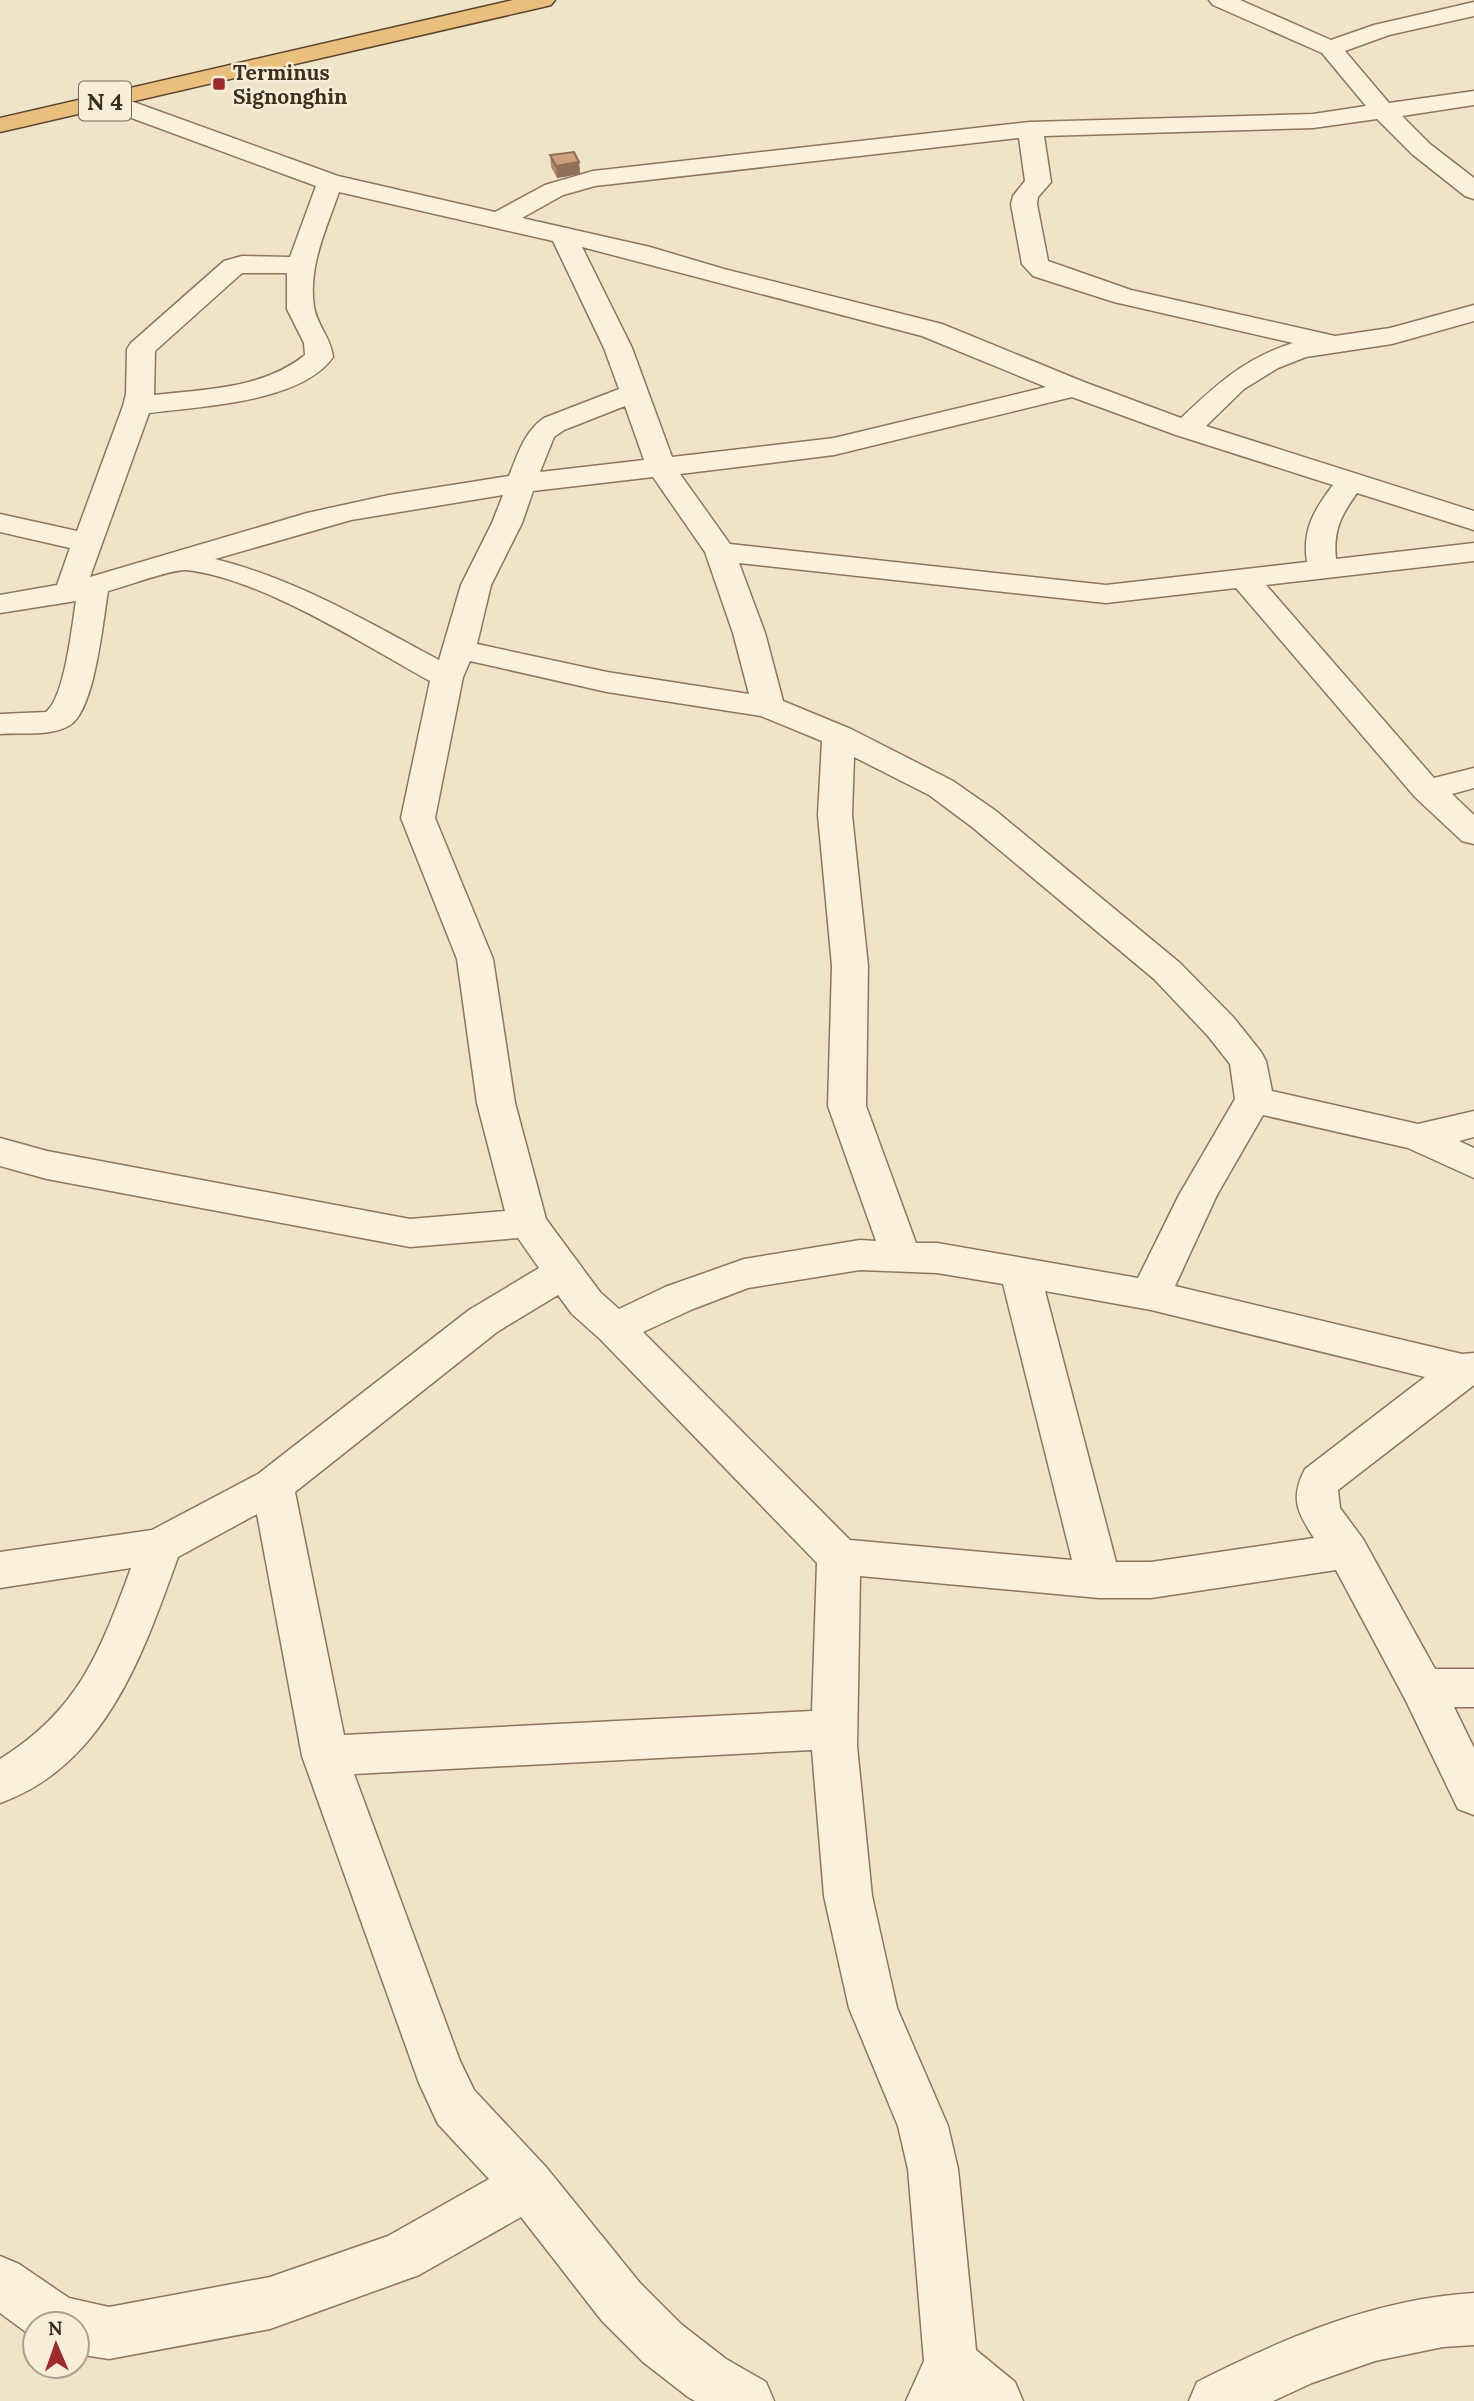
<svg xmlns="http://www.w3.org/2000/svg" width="1474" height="2401" viewBox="0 0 1474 2401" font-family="Lora,serif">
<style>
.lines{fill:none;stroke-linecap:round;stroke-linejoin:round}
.minor-casing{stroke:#8d765c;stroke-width:3}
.trunk-casing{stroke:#5b4430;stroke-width:3}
.minor{fill:#faf1dc;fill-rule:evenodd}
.trunk{fill:#eabe7c;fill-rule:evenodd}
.wall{fill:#b2896c}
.shaded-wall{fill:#916f58}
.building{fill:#cf9f7d;stroke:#916f58;stroke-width:2}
.poi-dot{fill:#9e2a2b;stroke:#f7eed8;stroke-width:2.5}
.labels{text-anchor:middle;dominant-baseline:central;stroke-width:5;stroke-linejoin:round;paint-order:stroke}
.far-poi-label{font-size:21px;font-weight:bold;fill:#3d2e20;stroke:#f7eed8;text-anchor:start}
.shield{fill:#f7eed8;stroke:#756857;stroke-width:2}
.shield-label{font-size:23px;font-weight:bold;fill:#3d2e20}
</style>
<rect width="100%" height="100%" fill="#f0e4c8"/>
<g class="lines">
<defs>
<path id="minor" d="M1209 0H1240L1331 40 1374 25 1474 2V16L1389 35 1345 51 1389 103 1474 91V105L1402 116 1430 144 1474 178V199L1465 196 1412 154 1377 119 1313 128 1044 136 1051 182 1038 197 1037 204 1048 261 1131 290 1335 336 1390 328 1474 305V321L1392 344 1306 357 1278 368 1244 389 1206 426 1474 511V530L1357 493C1341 515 1333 531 1336 559L1474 543V561L1266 585 1434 778 1474 768V788L1452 794 1474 815V844L1462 841 1415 797 1236 588 1106 603 739 563 765 633 783 701 851 729 953 781 996 811 1180 963 1234 1018 1261 1052 1266 1061 1272 1091 1418 1124 1474 1111V1137L1459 1141 1474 1148V1178L1408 1148 1263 1115 1217 1195 1175 1286 1462 1354 1474 1353V1385L1338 1490 1340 1508 1363 1539 1435 1669H1474V1707H1454L1474 1748V1815L1458 1809 1405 1699 1336 1570 1151 1598H1099L860 1576 857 1746 872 1896 897 2008 948 2126 958 2169 976 2350 1015 2382 1023 2401H906L924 2361 908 2169 898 2126 849 2008 824 1896 812 1750 354 1774 460 2061 474 2090 546 2167 640 2283 681 2324 726 2359 766 2382 774 2401H695L688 2397 643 2362 602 2321 521 2217 419 2275 270 2329 109 2359 77 2354V2324H35L34 2338 0 2313V2256L19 2264 69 2298 109 2307 270 2277 388 2236 489 2179 438 2124 419 2083 302 1756 257 1514 178 1557C143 1654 106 1765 0 1803V1759C79 1710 100 1652 131 1568L0 1588V1552L152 1530 258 1474 469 1310 539 1268 518 1238 410 1247 47 1179 0 1166V1138L47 1151 410 1219 505 1211 477 1103 457 959 401 818 430 681C363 644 261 578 186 570 172 569 124 587 108 591 103 620 95 710 70 725 51 737 21 732 0 734V714L46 712C65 697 72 625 76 601L0 613V595L57 585 70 548 0 532V514L77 531 123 406 126 394 127 349 131 343 224 261 242 256 290 257 316 186 99 106 96 101 99 96 108 94 117 96 338 176 495 212 545 185 593 171 1030 122 1313 114 1366 106 1322 53 1213 5ZM1019 138 1025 181 1013 196 1011 204 1022 264 1033 276 1114 302 1293 343C1245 358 1217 384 1181 418L1084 382 942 324 724 269 650 247 522 218 563 195 595 186ZM339 192 553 241 604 348 619 389 544 418C524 432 518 454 509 476L389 495 307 513 90 577 149 413C200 406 301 403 333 357 331 338 317 325 314 307 308 266 326 230 339 192ZM582 247 922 336 1046 387 834 438 672 457 632 348ZM242 273H287V309L304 343 305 355C263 389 205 389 154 395L155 351ZM1072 397 1176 435 1333 485C1314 510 1302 530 1307 562L1106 585 730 544 680 474 834 455ZM625 406 644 460 540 472 554 437 564 430ZM653 477 705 552 733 633 749 694 607 672 477 644 491 585 522 523 533 491ZM503 495 492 523 461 585 439 660C366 621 296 579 215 559L351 520ZM470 661 607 692 761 716 822 741 818 815 832 966 828 1106 876 1241 860 1240 744 1259 665 1287 619 1309 600 1292 546 1219 515 1103 493 959 435 818 463 677ZM854 757 929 795 972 827 1154 979 1208 1036 1230 1064 1235 1099 1179 1195 1138 1278 937 1243H916L866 1106 868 966 852 815ZM860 1270 937 1273 1003 1284 1072 1560 850 1540 643 1332 693 1309 748 1288ZM1045 1291 1151 1310 1425 1377 1305 1469C1290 1498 1297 1512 1314 1538L1151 1562H1116ZM558 1295 572 1314 600 1339 817 1563 812 1711 344 1735 295 1492 497 1332Z
M1474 2293V2345L1443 2347 1375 2361 1312 2383 1273 2401H1189L1197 2382C1284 2338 1375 2299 1474 2293Z"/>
<path id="trunk" d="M513 0H555L551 5 543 7 0 132V118Z"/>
</defs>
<use href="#minor" class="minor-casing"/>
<use href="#trunk" class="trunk-casing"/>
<use href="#minor" class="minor"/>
<use href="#trunk" class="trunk"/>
</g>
<path class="wall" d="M550 155 579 162 580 174 557 178 551 167Z"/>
<path class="shaded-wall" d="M579 162 580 174 557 178 556 166Z"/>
<path class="building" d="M574 152 579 162 556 166 550 155Z"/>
<rect class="poi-dot" x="212" y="77" width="14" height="14" rx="3.5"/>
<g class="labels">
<g class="far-poi-label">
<text x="233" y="72">Terminus<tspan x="233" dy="24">Signonghin</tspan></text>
</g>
<rect class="shield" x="79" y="81.5" width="52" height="39" rx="5"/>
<g class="shield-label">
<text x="105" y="101">N 4</text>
</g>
</g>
<g transform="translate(56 2345) rotate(358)"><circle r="33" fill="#f7eed8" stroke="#ada18e" stroke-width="2"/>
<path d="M0-5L12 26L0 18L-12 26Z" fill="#9e2a2b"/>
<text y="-10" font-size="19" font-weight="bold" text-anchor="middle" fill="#3d2e20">N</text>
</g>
</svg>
